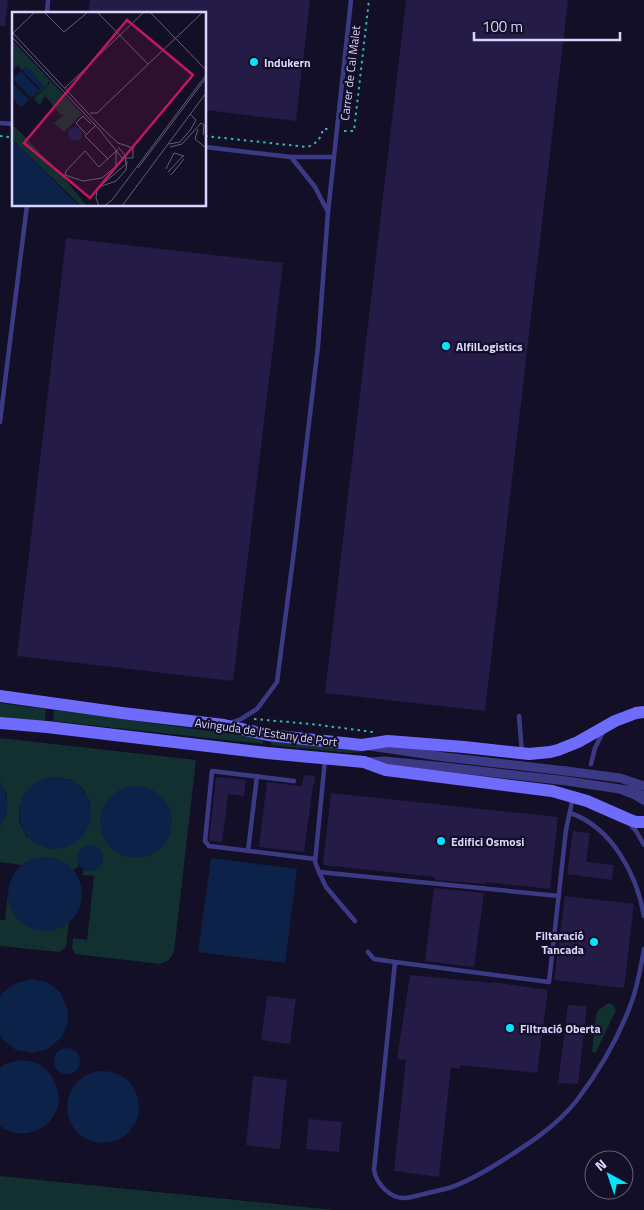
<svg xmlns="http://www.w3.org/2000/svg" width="644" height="1210" viewBox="0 0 644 1210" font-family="'Titillium Web',sans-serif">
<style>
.green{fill:#12302f;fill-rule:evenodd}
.water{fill:#0c2248}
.building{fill:#241b47}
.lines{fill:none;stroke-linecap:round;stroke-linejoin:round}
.path{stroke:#2fb8b0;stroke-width:2;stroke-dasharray:2.5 4;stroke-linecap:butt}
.lane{stroke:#3d3a85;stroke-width:4.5}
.street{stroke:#3d3a85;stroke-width:9}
.secondary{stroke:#6f6bff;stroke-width:12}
.street-bridge{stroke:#3d3a85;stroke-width:9}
.poi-dot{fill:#00e5ff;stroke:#130f26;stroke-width:2}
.labels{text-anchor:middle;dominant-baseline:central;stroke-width:4.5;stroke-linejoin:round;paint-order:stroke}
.poi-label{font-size:12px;font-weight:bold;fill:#d9d4ff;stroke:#130f26;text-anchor:start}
.street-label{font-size:12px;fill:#d9d4ff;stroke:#130f26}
.inset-road{fill:none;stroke:#625e7d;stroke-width:1}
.view{fill:#c2185b;fill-opacity:0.15;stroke:#c2185b;stroke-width:2.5}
.inset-edge{fill:none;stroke:#d9d4ff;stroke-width:2.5}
</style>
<rect width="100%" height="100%" fill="#130f26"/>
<path class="green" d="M0 703 46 709 45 721 0 718Z
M54 710 264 738 263 744 53 721Z
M0 738 196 760 174 952 169 960 160 964 75 954 72 948 73 938 87 940 94 876 83 875V870L87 871 103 861 102 852 77 861 79 866 73 870 67 864 28 861 22 865 0 862V827L7 811V795L0 781ZM70 779 83 789 91 804 27 837 19 822V806Z
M272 739 350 749 364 752 350 753 271 745Z
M8 895C10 909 13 916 26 923 43 933 52 933 69 922L66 947 59 952 0 946V920H5Z
M609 1003 613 1005 616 1010 596 1052 593 1053 592 1050 596 1016 598 1010Z
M0 1176 334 1210H0Z"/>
<path class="water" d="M19 813a36 36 0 1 1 72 0a36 36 0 1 1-72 0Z
M0 781C10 800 10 808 0 827Z
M100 822a36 36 0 1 1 72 0a36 36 0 1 1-72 0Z
M77 858a13 13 0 1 1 26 0a13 13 0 1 1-26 0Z
M8 894a37 37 0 1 1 74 0a37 37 0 1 1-74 0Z
M211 858 297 869 285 963 198 952Z
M31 979 47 982 60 992 67 1007 68 1023 61 1038 48 1049 32 1053 16 1050 3 1040 0 1034V998C6 985 18 982 31 979Z
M54 1061a13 13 0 1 1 26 0a13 13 0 1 1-26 0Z
M21 1060C26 1061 32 1061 36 1063 43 1066 50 1072 53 1079 57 1086 60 1096 58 1105 52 1131 21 1142 0 1126V1068L5 1064Z
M67 1107a36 36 0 1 1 72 0a36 36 0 1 1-72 0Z"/>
<path class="building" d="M0 0H8L5 26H0Z
M90 0H310L296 121 205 110V14H88Z
M406 0H568L485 711 325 693Z
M66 238 283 263 233 681 17 656Z
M304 775 315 776 314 785H313L304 852 259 847 267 782 302 786Z
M216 777 246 780 244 796 228 794 222 842 210 841 209 840Z
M331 793 558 817 550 889 485 882V884L435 880V877L323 865Z
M573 831 590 833 586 862 614 865 612 880 567 874Z
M434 888 484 893 474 967 425 961Z
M565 896 634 904 624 988 554 980Z
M410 975 493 983V982L548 990 537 1073 460 1065V1069L451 1067 439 1177 394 1171 406 1060 397 1059Z
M267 996 296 999 290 1044 261 1040Z
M568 1005 587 1006 578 1084 558 1083Z
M253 1076 287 1080 280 1149 246 1145Z
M309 1119 342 1122 339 1152 306 1149Z"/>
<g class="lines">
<path class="path" d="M344 131H354L369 0
M0 136 8 137 14 140
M205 136 307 147C317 144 321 138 323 129H329
M254 719 311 724 373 732"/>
<path class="lane" d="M47 14 48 0
M0 123 14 124
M205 147 291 157H334
M291 157 315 187 328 212
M0 422 27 205
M519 716 522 753
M230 723 241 719 257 709 277 682 294 551 318 346 328 212 351 0
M325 760 315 862 319 872 559 896
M591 764 595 748 603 732
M294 781 212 771 205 841 209 846 315 859
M621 792 634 797 644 803
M573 797 566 830 549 982 395 962 374 1170C376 1183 390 1199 405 1198 411 1198 418 1195 424 1194 432 1192 441 1190 449 1188 467 1182 484 1172 500 1162 527 1145 557 1126 577 1100 600 1070 619 1037 632 1001 638 984 641 966 644 949
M570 813C612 827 637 875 644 916
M629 823 636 831 644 845
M248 851 257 776
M319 872 326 887 355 921
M368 952 374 959 395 962"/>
<path class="street" d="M370 746 445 757 566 771
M369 762 384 761 445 767 567 781 633 791 644 796"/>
<path class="secondary" d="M0 696 122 713 224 725 268 735 362 745 388 741 464 747 529 754 550 752 558 750 578 742 615 721 636 713 644 712
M0 723 47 727 267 753 364 762 386 770 552 791 587 801 628 819 636 822H644"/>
<path class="street-bridge" d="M566 771 620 778 644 786"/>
</g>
<g class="poi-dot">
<circle cx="254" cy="62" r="5"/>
<circle cx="446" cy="346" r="5"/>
<circle cx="441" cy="841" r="5"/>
<circle cx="594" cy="942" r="5"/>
<circle cx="510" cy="1028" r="5"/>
</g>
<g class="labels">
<g class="poi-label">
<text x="264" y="62">Indukern</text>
<text x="456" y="346">AlfilLogistics</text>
<text x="451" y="841">Edifici Osmosi</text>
<text x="584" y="935" text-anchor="end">Filtaració<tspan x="584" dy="14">Tancada</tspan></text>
<text x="520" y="1028">Filtració Oberta</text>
</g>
<g class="street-label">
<text transform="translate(350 73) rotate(-83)">Carrer de Cal Malet</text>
<text transform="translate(266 732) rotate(8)">Avinguda de l'Estany de Port</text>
</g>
</g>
<g transform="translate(12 12)">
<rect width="194" height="194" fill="#130f26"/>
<path d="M0 28 70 102 52 120 42 111 53 102 49 103 33 84 28 93 22 87 38 71 36 69V72L20 87 31 74 14 55 9 58 6 53 2 57ZM0 112 49 162 74 193 69 194 2 129Z" fill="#12302f"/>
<path d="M14 54 32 74 28 77 10 58ZM9 59 27 78 19 86 1 67ZM0 71 17 88 9 95 0 86ZM56 122a7 7 0 1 1 14 0a7 7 0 1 1-14 0ZM0 127 67 194H4L0 189Z" fill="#0c2248"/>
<path class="inset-road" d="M32 0 52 20 76 0M85 0 136 52M138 0 194 58M0 20 89 115 106 131 121 136V146H110L87 117 0 25M1 21 23 0M53 76 132 0M78 101H85L191 0M84 113 73 124 96 147M186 117 183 127 194 136M74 122 64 111 71 104 79 112M157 132 168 130 179 117 184 108 178 102M158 135 170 132 189 111 192 113 191 123M104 139V154L90 166 71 169 53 163 54 159 73 139 87 155 102 141 105 138H106M126 156 194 66M154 157 162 141 172 144M156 160 171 144M159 163 172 147M90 174 104 169 114 158 115 149M87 194 84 186 85 177 114 152 113 143 106 135M92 194 100 188 194 63M110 194 194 81"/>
<path class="view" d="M115 8 181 63 78 186 12 131Z"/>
<rect width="194" height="194" class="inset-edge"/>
</g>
<g transform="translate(609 1175) rotate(320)"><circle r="24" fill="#130f26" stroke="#625e7d"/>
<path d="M0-4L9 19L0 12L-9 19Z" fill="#00e5ff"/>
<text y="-8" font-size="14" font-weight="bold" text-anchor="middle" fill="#d9d4ff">N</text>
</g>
<path d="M474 32v8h146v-8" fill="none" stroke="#d9d4ff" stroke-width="2.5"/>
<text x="482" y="32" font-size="15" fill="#d9d4ff" stroke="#130f26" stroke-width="4" paint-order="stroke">100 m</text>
</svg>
